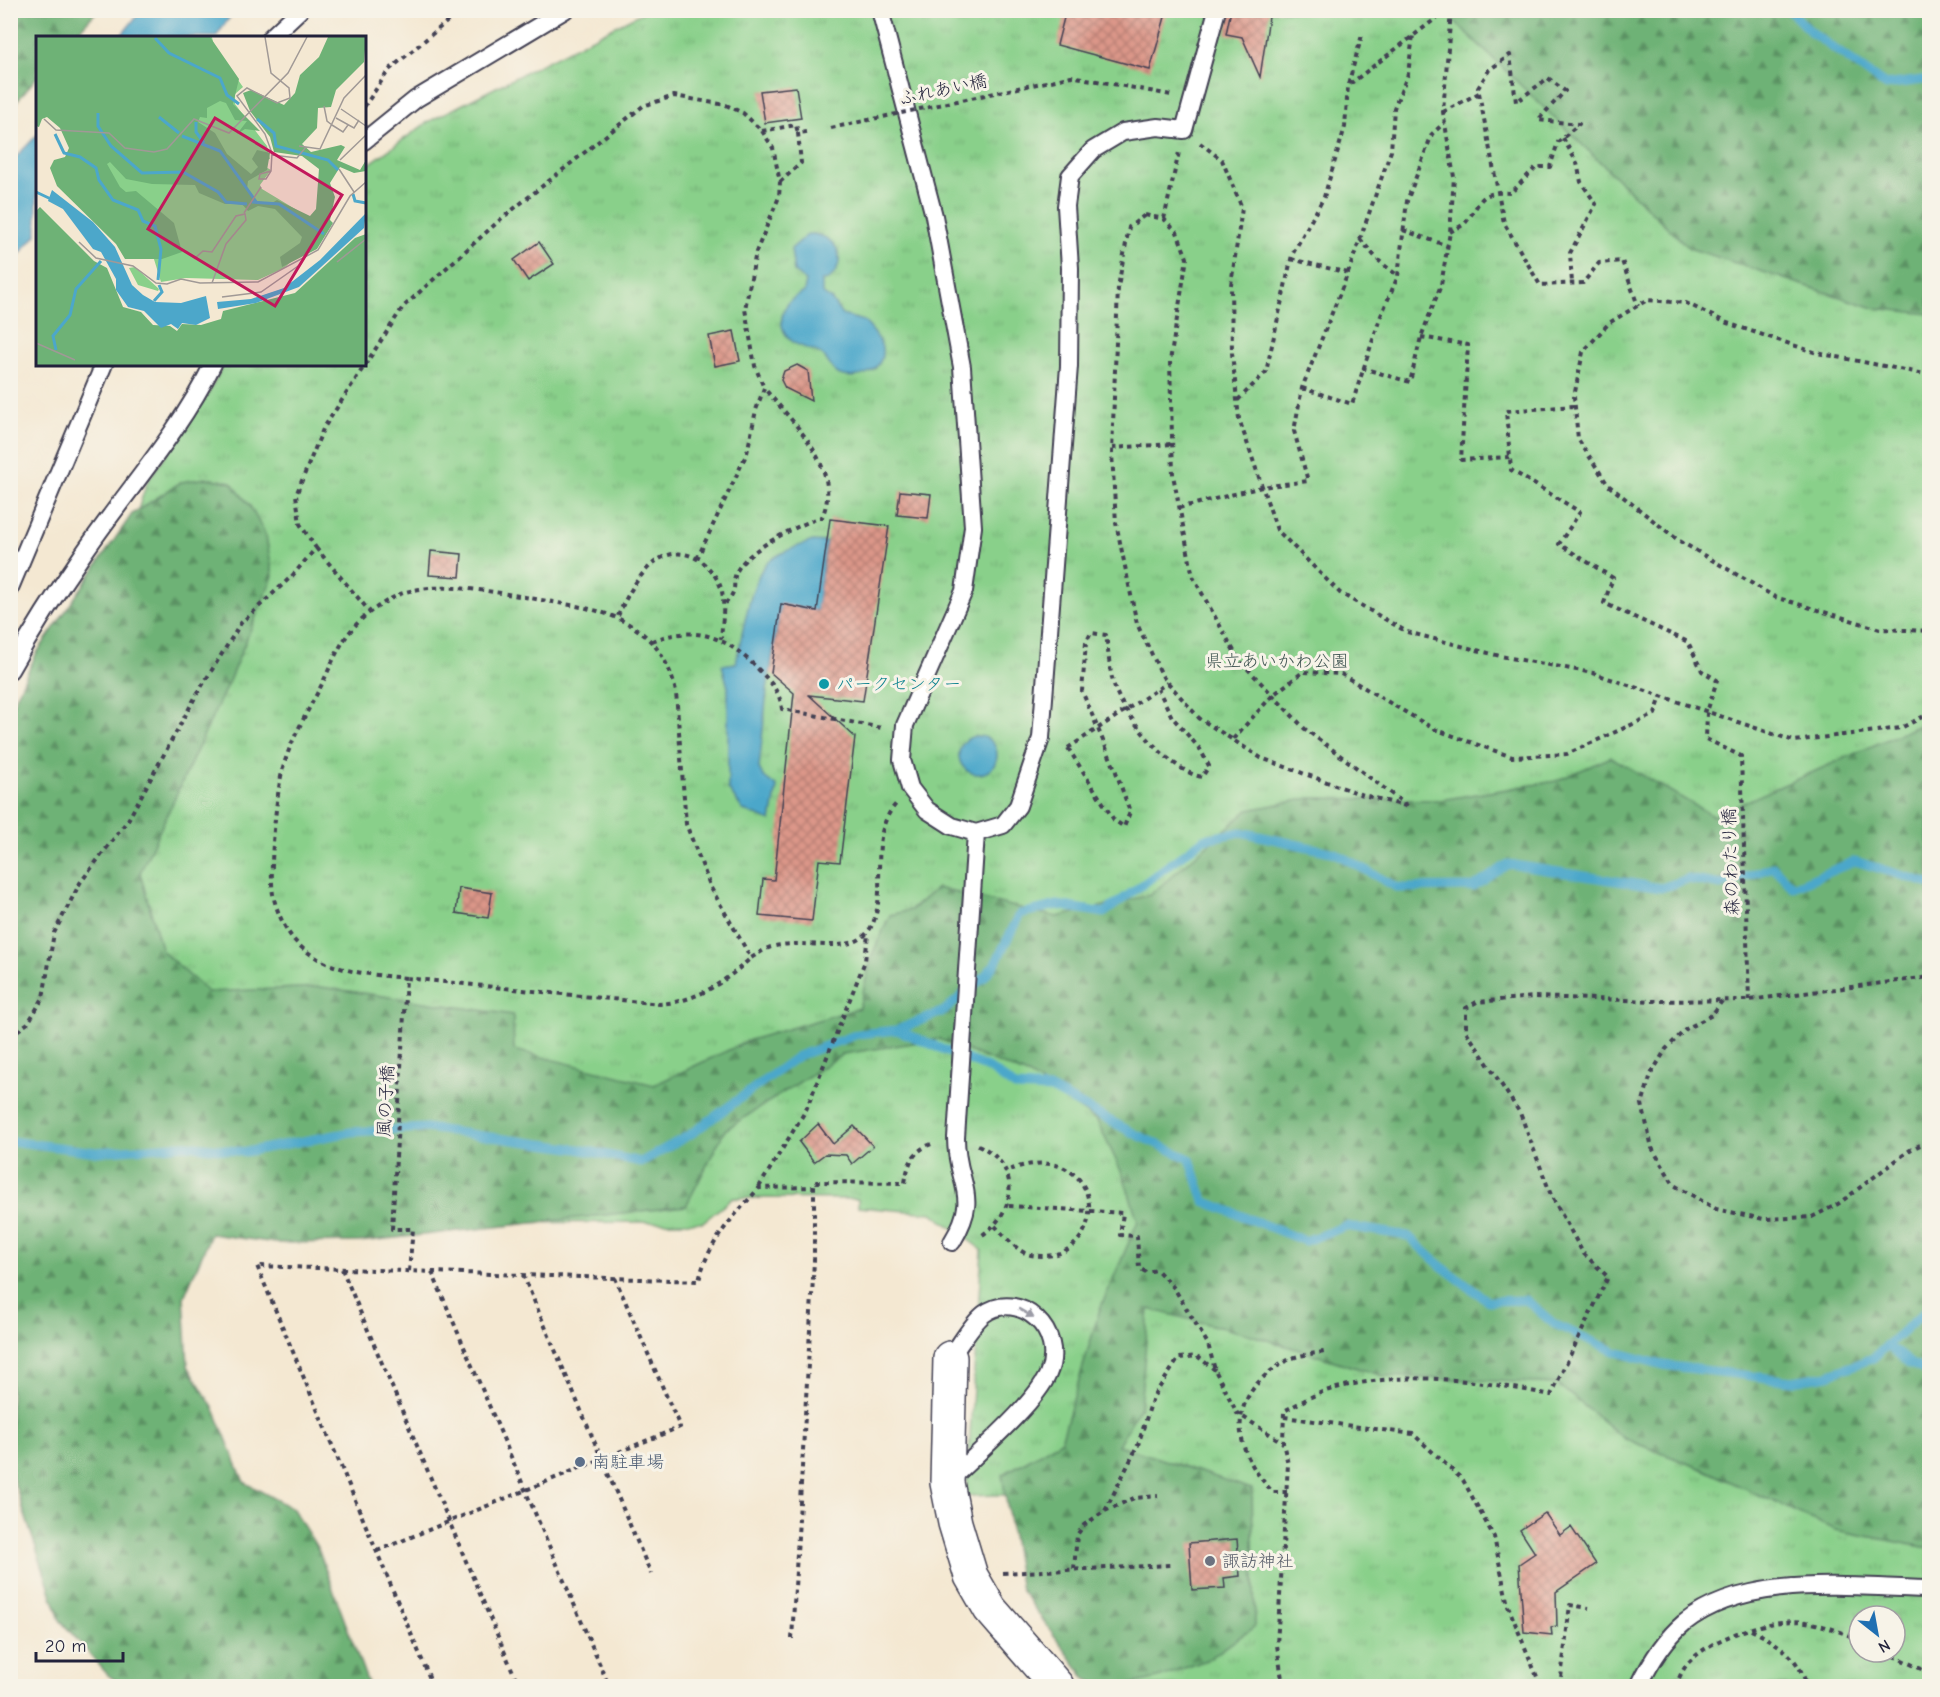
<svg xmlns="http://www.w3.org/2000/svg" width="1940" height="1697" viewBox="0 0 1940 1697" font-family="'Comic Neue','Klee One',sans-serif">
<style>
.grass{fill:url(#grass-tufts);stroke:#567962;stroke-width:1.5;fill-rule:evenodd}
.forest{fill:url(#forest-firs);stroke:#486a58;stroke-width:1.5}
.water{fill:#4ca7ca;stroke:#376482;stroke-width:1.5}
.lines{fill:none;stroke-linecap:round;stroke-linejoin:round}
.stream{stroke:#4ca7ca;stroke-width:9}
.building{fill:url(#building-cross-hatch)}
.lane-casing{stroke:#424052;stroke-width:20}
.secondary-casing{stroke:#424052;stroke-width:36}
.path{stroke:#424052;stroke-width:4;stroke-dasharray:4.5 4.5;stroke-linecap:butt}
.lane{stroke:#fff;stroke-width:16}
.secondary{stroke:#fff;stroke-width:33}
.path-bridge{stroke:#424052;stroke-width:4;stroke-dasharray:4.5 4.5;stroke-linecap:butt}
.oneway{fill:#9c9ca7}
.culture-dot{fill:#0f9aa8;stroke:#f7f3e8;stroke-width:2}
.service-dot{fill:#5c6f8a;stroke:#f7f3e8;stroke-width:2}
.worship-dot{fill:#6b7280;stroke:#f7f3e8;stroke-width:2}
.labels{text-anchor:middle;dominant-baseline:central;stroke-width:6;stroke-linejoin:round;paint-order:stroke}
.street-label{font-size:18px;fill:#22223b;stroke:#f7f3e8}
.park-label{font-size:18px;fill:#415653;stroke:#f7f3e8}
.culture-label{font-size:18px;fill:#0d838f;stroke:#f7f3e8;text-anchor:start}
.service-label{font-size:18px;fill:#4e5e75;stroke:#f7f3e8;text-anchor:start}
.worship-label{font-size:18px;fill:#5b616d;stroke:#f7f3e8;text-anchor:start}
.inset-river{fill:none;stroke:#4ca7ca;stroke-width:3}
.inset-road{fill:none;stroke:#a09996;stroke-width:1.5}
.view{fill:#c2185b;fill-opacity:0.15;stroke:#c2185b;stroke-width:3}
.inset-edge{fill:none;stroke:#22223b;stroke-width:3}
</style>
<defs>
<pattern id="grass-tufts" width="24" height="20" patternUnits="userSpaceOnUse" patternTransform="scale(1.5)"><rect width="24" height="20" fill="#89d08a"/><path d="M3 7l-1-3M5 7V3M7 7l1-3M15 17l-1-3M17 17v-4M19 17l1-3" fill="none" stroke="#76b278"/></pattern>
<pattern id="forest-firs" width="22" height="20" patternUnits="userSpaceOnUse" patternTransform="scale(1.5)"><rect width="22" height="20" fill="#6eb276"/><path d="M5 1l3.5 6h-7zM16 11l3.5 6h-7z" fill="#5a9062"/></pattern>
<pattern id="building-cross-hatch" width="8" height="8" patternUnits="userSpaceOnUse" patternTransform="scale(1.5)"><rect width="8" height="8" fill="#dc9789"/><path d="M0 0l8 8M0 8l8-8" fill="none" stroke="#b27b71"/></pattern>
</defs>
<rect width="100%" height="100%" fill="#f7f3e8"/>
<filter id="ink" filterUnits="userSpaceOnUse"><feTurbulence type="fractalNoise" baseFrequency=".0167" numOctaves="2"/><feDisplacementMap in="SourceGraphic" scale="12" xChannelSelector="R" yChannelSelector="G"/><feConvolveMatrix kernelMatrix="1 2 1 2 8 2 1 2 1" color-interpolation-filters="sRGB"/></filter>
<filter id="wash" filterUnits="userSpaceOnUse"><feTurbulence type="fractalNoise" baseFrequency=".008" numOctaves="4" result="noise"/><feDisplacementMap in="SourceGraphic" scale="24" xChannelSelector="R" yChannelSelector="G"/><feGaussianBlur stdDeviation="1.35" result="paint"/><feColorMatrix in="noise" values="0 0 0 0 0 0 0 0 0 0 0 0 0 0 0 0 0 1.4 0 .05"/><feComposite in="paint" operator="in"/></filter>
<g filter="url(#wash)">
<rect width="100%" height="100%" fill="#f4e8d2"/>
<path class="grass" d="M645 11H1929V1686H1119L1203 1489 966 1496 982 1250 932 1213 858 1207V1199L733 1198 703 1222 194 1224 18 882 147 482 208 394 223 365 364 364 365 167 428 122ZM1859 1616H1895V1652H1859Z"/>
<path class="forest" d="M11 10 97 11 73 37 38 38 37 77 11 108Z
M1444 11H1929V314L1874 308 1689 248Z
M206 478 231 482 250 506 266 536 273 576 229 681 140 873 162 951 208 992 321 987 513 1015 514 1050 654 1085 750 1040 859 1008 872 955 890 915 911 910 937 888 1057 917 1150 895 1248 810 1310 798 1440 800 1556 781 1611 757 1713 816 1929 721V1548L1835 1530 1705 1470 1625 1439 1557 1384 1383 1376 1251 1335 1149 1309 1140 1407 1118 1445 1252 1489 1255 1626 1209 1659 1158 1678 1123 1686H1102L1086 1679 1021 1590 1002 1475 1061 1441 1100 1309 1138 1221 1123 1175 1097 1121 1030 1076 939 1039 843 1054 725 1130 686 1206 359 1242 276 1243 211 1234 184 1297 188 1366 214 1409 244 1482 293 1509 318 1549 369 1686H124L108 1675 60 1620 11 1473 10 710 36 654 132 514 181 482Z"/>
<path class="water" d="M141 11V10L234 11 216 37H120Z
M37 135V234L17 257 11 275V162Z
M808 234C836 233 851 261 828 280L822 281V293L831 299 842 315 864 321C871 329 880 338 882 348 885 370 862 379 844 376 833 375 830 362 822 355 813 348 802 349 793 342 772 325 783 301 804 292L806 281 794 272 791 249Z
M813 541 826 542 817 611 781 605 767 690 759 768 763 776 777 787 771 821 743 810 728 789V687L722 665 736 663C741 641 751 579 766 564 779 552 796 547 813 541Z
M959 755a19 19 0 1 1 38 0a19 19 0 1 1-38 0Z"/>
<g class="lines">
<path class="stream" d="M1789 10 1812 33 1885 85 1930 79
M897 1030 990 1069 1015 1087 1051 1089 1135 1134 1190 1159 1204 1201 1305 1241 1346 1226 1408 1236 1441 1266 1488 1301 1526 1300 1554 1324 1616 1352 1663 1365 1792 1381 1828 1375 1873 1358 1930 1307
M10 1141 96 1152 186 1145 245 1152 351 1132 426 1128 578 1149 641 1162 691 1134 798 1056 858 1034 897 1030 944 1011 984 977 995 964 1020 914 1057 905 1104 913 1204 839 1241 832 1335 853 1398 888 1474 887 1508 864 1661 888 1688 879 1721 885 1773 867 1793 887 1855 861 1930 884
M1887 1345 1911 1364 1930 1373"/>
</g>
<g id="blocks">
<path class="building" d="M1066 10H1167L1150 70 1057 45Z
M1231 10H1270L1260 77 1242 37 1226 34Z
M796 87 801 118 765 123 760 91Z
M539 242 554 264 528 281 514 260Z
M734 331 740 361 715 366 709 336Z
M797 365 808 371 811 401 785 388 781 380 784 371Z
M900 491 931 494 928 518 897 515Z
M830 519 889 526 863 701 809 695 855 737 840 862 819 860 812 921 759 916 763 879 774 880 794 693 771 673 781 604 817 611Z
M431 551 462 554 460 577 429 575Z
M459 888 492 893 488 918 456 913Z
M818 1124 833 1144 854 1126 873 1146 852 1164 846 1155 825 1154 814 1162 799 1142Z
M1545 1513 1560 1535 1571 1527 1596 1564 1556 1592 1557 1626 1551 1627 1552 1635 1524 1632 1519 1564 1535 1553 1520 1530Z
M1237 1539 1240 1576 1224 1578 1225 1588 1192 1590 1189 1543Z"/>
</g>
</g>
<g filter="url(#ink)">
<use href="#blocks" fill-opacity="0" stroke="#424052" stroke-width="1.5"/>
<g class="lines">
<defs>
<path id="lane" d="M880 10 934 216 962 367 973 527 964 591 905 725 902 760 910 788 927 810 952 826 976 833 1003 825 1018 806 1041 738 1069 366 1070 268 1066 206 1070 176 1093 150 1123 132 1158 127 1184 130 1217 10
M270 38 300 10
M364 141 416 99 565 10
M10 588 104 364
M10 670C32 631 56 593 81 557 125 492 178 435 213 364
M952 1242C982 1193 956 1186 956 1138L976 833
M949 1481C975 1455 1035 1404 1048 1374 1067 1332 1019 1288 984 1314 971 1324 960 1345 950 1358
M1639 1686C1649 1665 1665 1639 1684 1623 1748 1572 1853 1588 1930 1589"/>
<path id="secondary" d="M950 1358 947 1483 955 1523 971 1576 990 1609 1057 1686"/>
</defs>
<use href="#lane" class="lane-casing"/>
<use href="#secondary" class="secondary-casing"/>
<path class="path" d="M1060 79 1071 76 1171 95
M1350 84 1447 10
M364 107 389 70 461 10
M1443 112 1479 93
M762 131 796 125 798 133
M1563 138 1577 163 1581 182 1596 204 1570 253 1572 283
M1200 143 1222 160 1242 208 1231 285 1232 353 1239 419 1277 530 1340 593 1407 632 1500 656 1593 673 1794 741 1901 728 1930 713
M780 182 801 163 798 133 806 132
M1145 215 1164 219 1177 232 1187 258 1170 361 1173 475 1193 577 1239 660 1305 729 1409 807 1360 794 1261 758 1199 718 1163 677 1137 624 1116 523 1112 453 1118 287 1129 227Z
M1164 219 1179 152
M1403 230 1448 246
M1450 232C1455 229 1463 226 1466 222 1483 201 1477 191 1511 193L1536 167H1550L1558 142 1579 124 1538 120 1565 91 1548 78 1516 102 1510 55 1489 70 1478 88 1479 93 1504 223 1540 285 1583 283 1599 263 1622 261 1638 306
M1360 239 1378 260 1398 276
M1291 259 1348 273
M1421 337 1468 345 1461 460 1510 457
M1362 368 1410 382 1421 337 1441 285 1450 232 1454 177 1443 112 1451 10
M1930 375 1817 353 1727 323 1686 303 1647 300 1609 323 1583 352 1574 397 1578 439 1608 485 1678 540 1775 597 1880 629 1930 631
M1302 388 1352 404 1380 318 1398 276 1407 201 1432 134 1444 123
M1238 400 1266 372 1292 255 1324 197 1345 127 1348 85 1362 35
M1574 406 1506 411 1511 470 1580 512 1559 544 1613 578 1604 603 1688 642 1702 671 1717 680 1707 712 1706 739 1741 756 1749 1000
M1112 448 1172 444
M1179 508 1262 487 1308 481 1294 431 1302 388 1348 273 1391 151 1394 108 1408 74 1413 35
M316 548 370 612
M697 559 747 453 756 410 764 388C792 422 844 468 822 517 800 524 750 548 738 569 729 584 742 587 723 606
M618 616C631 585 661 533 702 562 711 569 720 581 722 592 725 607 722 624 721 639
M652 641C697 624 727 637 759 670 771 682 780 692 782 709L882 728
M1233 739 1273 695 1303 672 1341 674 1434 729 1512 757 1567 754 1655 714 1661 697
M1068 748 1114 820 1124 827 1130 812 1115 769 1082 691 1086 643 1091 633 1106 635C1109 653 1109 674 1116 691 1128 720 1170 771 1202 777L1209 766 1200 749 1172 717 1158 689
M1068 748 1167 683
M406 978C369 974 330 973 300 946 287 935 276 911 273 894 269 870 276 793 283 768 291 738 309 710 323 682 332 663 340 642 354 627 365 614 382 603 398 595 437 577 521 597 564 604 619 612 663 632 676 692L686 824 711 888 751 958C758 954 764 949 771 947 820 934 875 972 879 892 880 862 875 827 896 804
M1722 1001 1712 1015 1686 1029 1666 1049 1651 1074 1642 1104 1652 1148 1674 1185 1716 1209 1764 1219 1812 1217 1838 1204 1910 1150 1930 1140
M10 1036 28 1023 43 998 54 933 80 883 128 820 197 694 241 623 292 576 316 548 300 524 296 495 323 429 403 307 501 219 643 106 674 96 726 105 743 113 762 131 773 148 780 182 779 197 756 252 745 309 755 366 764 388
M978 1145C1021 1165 1018 1211 981 1236
M759 1187 806 1110 865 961 868 934
M1009 1206 1123 1213 1120 1235 1137 1236 1139 1268 1146 1272 1157 1270 1174 1288 1208 1344 1215 1370 1237 1413 1282 1442
M995 1226C1004 1235 1018 1253 1031 1255 1114 1269 1111 1128 1004 1172
M342 1269 519 1686
M409 1271 413 1229H392L406 978 660 1004C698 1001 723 983 751 958
M432 1272 609 1686
M523 1275 651 1574
M1284 1417 1413 1434 1463 1480 1494 1537 1508 1606 1540 1684 1548 1686
M1287 1492H1273C1228 1446 1227 1393 1288 1360 1299 1354 1316 1354 1328 1351
M1105 1511 1134 1498 1158 1496
M377 1551 680 1427 615 1278
M1074 1569 1077 1535 1084 1525 1105 1511 1138 1445 1153 1397 1179 1358 1197 1356 1215 1370
M1003 1573 1170 1565
M1751 1630C1778 1643 1798 1656 1807 1686
M792 1639 814 1261V1182L905 1183C908 1163 913 1150 934 1143
M1885 1652 1930 1673
M433 1686 257 1266 699 1281C707 1243 734 1216 759 1188L814 1187
M1283 1686 1277 1645 1288 1464 1283 1443 1284 1411C1298 1404 1314 1394 1329 1390 1402 1369 1478 1380 1551 1395L1608 1277 1583 1253 1551 1195 1520 1113 1466 1031V1008L1477 1002 1533 997 1655 1001 1749 1000 1930 977
M1560 1686 1570 1605 1589 1608
M1675 1686C1679 1679 1683 1668 1689 1662 1712 1637 1773 1617 1806 1622 1824 1625 1842 1632 1859 1640"/>
<use href="#lane" class="lane"/>
<use href="#secondary" class="secondary"/>
<path class="path-bridge" d="M831 128 1060 79"/>
</g>
<defs><path id="oneway-solid" d="M-6-.8H1V-3.2L6.5 0L1 3.2V.8H-6Z" transform="scale(1.5)"/></defs>
<use class="oneway" href="#oneway-solid" transform="translate(1026 1313) rotate(29)"/>
</g>
<circle class="culture-dot" cx="824" cy="684" r="6"/>
<circle class="service-dot" cx="580" cy="1462" r="6"/>
<circle class="worship-dot" cx="1210" cy="1561" r="6"/>
<g class="labels">
<g class="street-label">
<text transform="translate(943 90) rotate(-12)">ふれあい橋</text>
<text transform="translate(1731 862) rotate(-92)">森のわたり橋</text>
<text transform="translate(386 1101) rotate(-87)">風の子橋</text>
</g>
<g class="park-label">
<text x="1277" y="661">県立あいかわ公園</text>
</g>
<g class="culture-label">
<text x="836" y="684">パークセンター</text>
</g>
<g class="service-label">
<text x="592" y="1462">南駐車場</text>
</g>
<g class="worship-label">
<text x="1222" y="1561">諏訪神社</text>
</g>
</g>
<g transform="translate(36 36)">
<rect width="330" height="330" fill="#f4e8d2"/>
<path d="M36 1H176L178 10 207 51 199 58V68L231 110 234 123 219 125 235 134 224 149 226 153 274 182 272 211 248 232 222 244 150 242 125 246 117 220 60 156ZM99 231 123 253 122 255 102 249 93 232Z" fill="#89d08a"/>
<path d="M0 1H174L203 43 197 68 224 95 209 93 201 98 211 85 199 84 190 67 184 65 171 72V82L164 81 162 86 179 97 191 118 215 138 222 131 216 123 221 114 234 117 231 134 212 145 211 153 218 165 236 167 241 164 274 180 280 173 283 133 266 120 238 116 234 101 214 75 207 57 215 54 248 69 259 57 264 39 283 21 292 1H330L328 26 300 54 295 71 282 72 281 92 266 108 275 116 305 109 309 111 301 124 324 134 330 124V110V135L318 137 304 131 294 147 299 161 294 184 297 187 281 213 246 231 244 221 264 207 266 201 239 173 222 170 212 175 206 168H189L163 157 159 149 116 148 90 143 74 126 71 128 84 151 90 156 100 155 138 187 146 216 126 223H89L80 208 21 150 14 132 18 124 29 121 33 112 24 92 11 81 6 83 3 91 0 90ZM4 171 58 225 71 232 87 271 105 276 117 289 134 290 141 295 146 288 165 289 185 283 187 275 259 257 319 202 330 198V329H0V175Z" fill="#6eb276"/>
<path d="M16 154 57 186 79 211 96 249 107 259 119 266 145 267 170 260 174 282 160 289 146 287 142 293 135 288 125 292 108 275 92 271 80 254V243L65 216 57 213 27 173 12 165ZM330 177 328 192 263 251 220 267 182 273 181 266 215 263 248 252 284 224Z" fill="#4ca7ca"/>
<path class="inset-river" d="M119 2 133 17 184 42 191 59 203 68M62 77V90L75 110 106 137 147 136 182 156 190 166 211 168M123 81 143 97M221 83 238 97 240 110 292 124 302 134M160 86V96L168 107M19 98 28 117 44 121 60 132 63 144 77 164 102 174 107 185 119 190 125 213 122 244M146 100 184 115 221 167M0 156 17 164M317 158 319 165 330 167M216 166 243 168 288 198M118 265 126 256 123 249M20 314 17 300 34 279 40 253 65 225"/>
<path class="inset-road" d="M229 1 235 37 253 52 254 62 241 67 211 52 201 60 229 98 236 117 235 135 230 143H223L224 138 235 135M288 70 291 85 296 89M305 73 330 90M300 82 318 92 323 84M8 83 20 94 73 97 89 112 118 116 131 113 158 83 193 97 252 37 271 1M296 89 307 96 312 89M263 110 284 113 308 62 330 39M236 119 261 122 270 111M304 124 330 99M303 133 318 156M208 177 225 151M43 206 60 222 97 230 120 247 131 248 145 243 164 247 222 246 282 214 314 160 330 146M158 223 167 215 176 216 200 180 209 178 210 184 190 208 176 247M301 226 330 203M186 261 225 256 265 228M0 307 39 324"/>
<path class="view" d="M179 82 306 159 239 270 112 193Z"/>
<rect width="330" height="330" class="inset-edge"/>
</g>
<rect width="1940" height="1697" fill="none" stroke="#f7f3e8" stroke-width="36"/>
<g transform="translate(1877 1634) rotate(149)"><circle r="28" fill="#f7f3e8" stroke="#a29fa3" stroke-width="1.5"/>
<path d="M0-4.5L10 22L0 15L-10 22Z" fill="#1f6fb2"/>
<text y="-9" font-size="16" font-weight="bold" text-anchor="middle" fill="#22223b">N</text>
</g>
<path d="M36 1652v9h87v-9" fill="none" stroke="#22223b" stroke-width="3"/>
<text x="45" y="1652" font-size="18" fill="#22223b" stroke="#f7f3e8" stroke-width="4.5" paint-order="stroke">20 m</text>
</svg>
